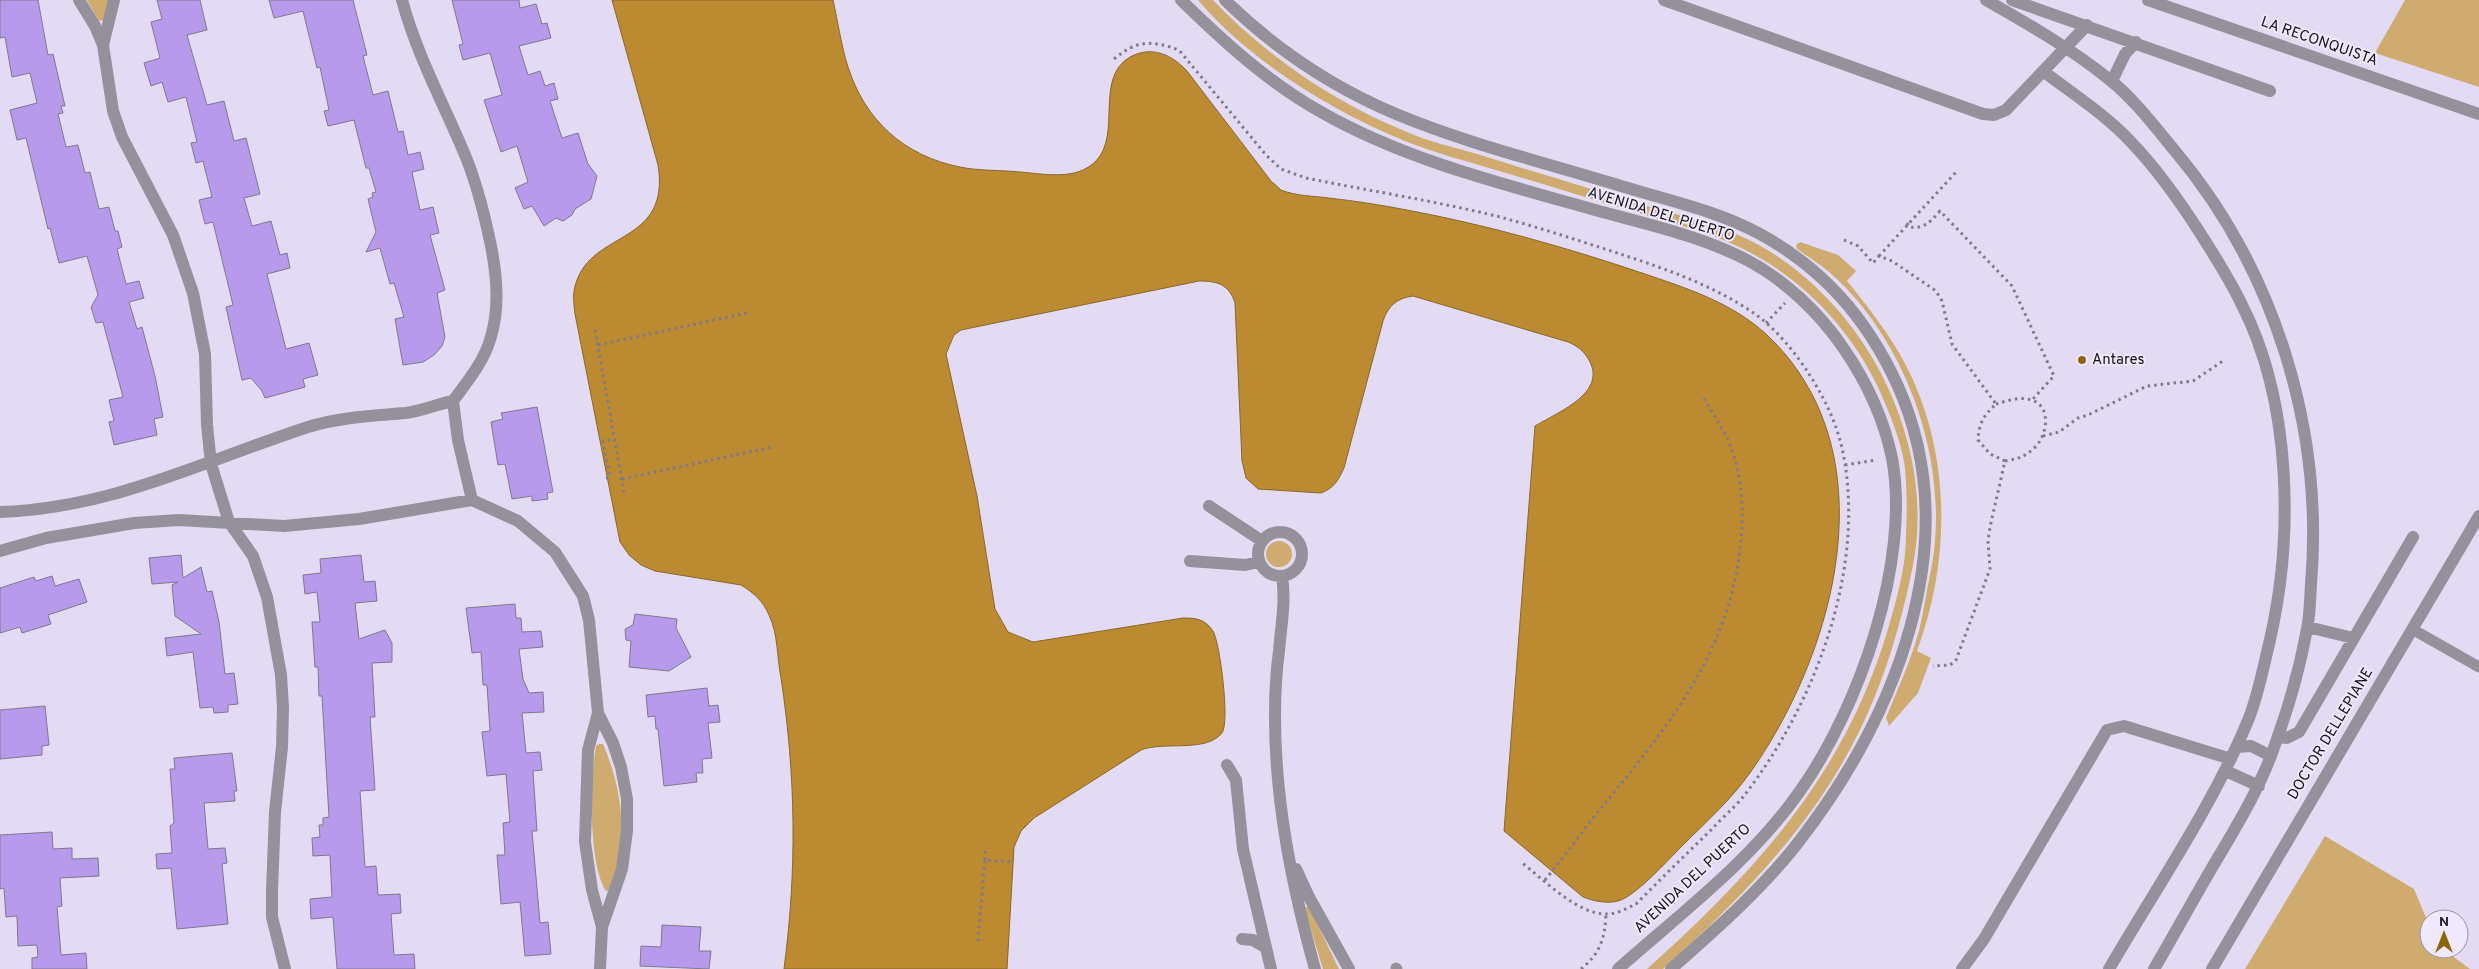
<svg xmlns="http://www.w3.org/2000/svg" width="2479" height="969" viewBox="0 0 2479 969" font-family="Overpass,sans-serif">
<style>
.green{fill:#cfab70}
.water{fill:#bc8b31;stroke:#8a672a}
.building{fill:#b79aec;stroke:#7f788e}
.lines{fill:none;stroke-linecap:round;stroke-linejoin:round}
.path{stroke:#7f798a;stroke-width:3;stroke-dasharray:2.5 4;stroke-linecap:butt}
.lane{stroke:#94919b;stroke-width:11}
.street{stroke:#94919b;stroke-width:12}
.poi-dot{fill:#8f650c;stroke:#efe9fd;stroke-width:2}
.labels{text-anchor:middle;dominant-baseline:central;stroke-width:4;stroke-linejoin:round;paint-order:stroke}
.street-label{font-size:15px;fill:#15121a;stroke:#efe9fd}
.poi-label{font-size:15px;fill:#15121a;stroke:#efe9fd;text-anchor:start}
</style>
<rect width="100%" height="100%" fill="#e3dbf4"/>
<path class="green" d="M87 0H112L107 19 99 21Z
M1198 0H1213C1266 56 1335 103 1407 132 1429 142 1454 147 1477 154 1531 171 1586 187 1640 204 1672 213 1707 222 1738 235 1809 265 1868 334 1895 404 1916 457 1924 514 1912 570 1899 633 1880 695 1849 751 1804 835 1733 906 1663 969H1647C1757 870 1845 774 1888 629 1897 598 1906 567 1906 535 1907 512 1907 490 1905 468 1903 451 1897 434 1891 418 1864 343 1810 280 1737 246 1706 231 1671 223 1638 213 1591 199 1544 184 1496 170 1466 161 1434 153 1405 141 1330 110 1251 62 1198 0Z
M2405 0H2479V87L2375 53Z
M1800 242 1838 255 1856 271 1847 281C1865 303 1883 326 1898 351 1951 441 1953 554 1917 651L1931 658 1918 693 1889 726 1886 718C1896 693 1908 667 1916 641 1921 626 1923 611 1926 596 1929 578 1934 559 1935 540 1943 444 1901 334 1828 271 1818 263 1807 256 1797 249L1796 245Z
M1266 554a13 13 0 1 1 26 0a13 13 0 1 1-26 0Z
M599 744H603C623 790 629 843 611 890L606 891C588 864 590 778 596 746Z
M2325 836 2414 889 2429 925V949H2443L2470 969H2245Z
M1304 907H1309L1312 913 1339 969H1323Z"/>
<path class="water" d="M612 0H833C838 22 841 45 848 67 865 120 904 156 960 167 979 171 1000 170 1020 172 1045 174 1076 181 1096 161 1122 134 1094 78 1130 57 1152 45 1172 55 1187 71L1271 181 1281 190C1296 196 1313 196 1329 198 1355 201 1381 205 1407 210 1487 225 1565 247 1642 273 1686 288 1731 302 1766 334 1890 450 1837 648 1752 770 1733 798 1706 822 1682 846 1669 859 1635 897 1618 901 1606 904 1594 901 1583 897L1504 831 1535 426C1556 413 1606 394 1590 362 1585 352 1578 346 1568 342L1413 296C1397 298 1388 306 1383 321L1344 468C1338 481 1334 488 1321 493L1258 489 1246 478 1242 461 1235 303C1229 284 1217 281 1199 281L961 330 954 335 946 354 977 496 995 609 1008 632 1033 642 1183 618C1196 618 1205 619 1213 631 1220 643 1230 722 1222 733 1206 753 1164 741 1141 750L1034 818 1021 831 1014 847 1007 969H784C797 870 796 777 781 678 777 658 778 633 769 615 763 601 754 593 741 585L655 571 641 565 629 555 620 542 575 314C574 304 572 294 576 283 592 230 671 245 658 165Z"/>
<path class="building" d="M0 0H38L48 55 53 54 65 106H61L63 113 58 114 66 147 78 145 85 173 90 172 99 209 109 207 115 231H118L122 247 117 249 126 284 139 281 144 298 129 302 137 329 142 327 155 376 163 417 154 419 157 435 114 445 109 422 114 421 109 400 123 397 103 322 96 323 91 307 98 295 87 256 59 263 50 228 48 229 26 138 17 140 10 110 37 103 30 73 12 77 5 37 0 38Z
M157 0H200L207 30 187 35 207 105 224 101 234 141 246 138 260 194 244 198 252 226 271 221 280 255 287 253 290 268 267 274 286 349 309 343 318 375 303 379 305 387 265 398 262 391 251 378 242 380 226 307 233 305 213 222 205 224 199 200 212 197 203 161 196 163 191 143 197 142 186 97 168 102 162 82 151 86 144 63 160 58 151 22 162 19Z
M269 0H353L367 55 363 56 373 95 388 91 398 132 403 131 408 155 420 152 424 169 412 172 420 210 433 207 439 233 430 235 445 290 437 293 445 337 442 346 434 355 423 362 403 365 395 319 404 317 394 283 390 284 380 248 366 252 376 232 368 199 373 197 372 193 376 192 369 168H366L354 120 328 126 324 111 329 110 320 67 317 68 303 11 274 18Z
M452 0H519L520 8 536 4 542 24 547 23 551 38 519 46 528 75 540 71 545 86 554 83 558 99 550 101 562 138 578 133 588 164 597 176 591 199 575 209 572 215 563 221 556 218 544 226 532 206 524 209 515 188 528 182 517 146 501 152 484 100 502 95 490 53 463 60 459 45 463 44Z
M537 407 553 492 547 493 548 499 532 501V496L512 499 505 464 498 465 491 422 503 419 501 413Z
M181 555 183 578 201 567 207 592 212 591 219 622 225 674 234 673 238 704 228 705V712L214 713 213 707 200 708 193 652 167 656 165 638 201 634 175 616 172 585 178 582 152 584 149 558Z
M361 555 364 582 375 581 377 601 355 603 359 639 385 630 392 643V662L372 663 375 717H370L375 790 360 791 365 867 376 866 378 895 400 894 401 913 391 914 394 955 414 954 415 969H337L333 917 311 919 310 899 332 897 330 855 313 856 312 838 320 837 319 825H323V818L329 817 322 696H319L318 667H315L312 622H320L317 592 305 594 303 575 321 573 320 559Z
M52 576 55 586 79 579 87 602 48 615 51 624 22 633 20 627 0 633V588L34 577 36 581Z
M515 604 516 618H521L522 632 541 631 543 647 519 649 523 679 529 693 543 692 544 712 522 713 526 753 540 752 542 770 533 771 537 831H532L540 923 548 922 551 954 525 956 520 902 501 904 497 855H505L503 823 510 822 506 774 487 776 482 732 490 731 487 685H483L481 652 472 653 466 608Z
M635 614 677 619 676 628 691 657 669 671 629 667 631 641 626 640 625 629 633 625Z
M707 688 709 706 718 705 720 722 708 723 712 758 702 759 703 773H696L697 782 664 786 658 729H656L655 716 648 717 646 695Z
M45 706 49 745 42 746V755L0 759V710Z
M232 753 237 791H234L235 801 204 803 208 849 225 848 227 863 222 864 228 924 177 929 171 868 157 869 156 854 172 853 170 826 174 823 170 769H175L174 758Z
M52 832 53 849 72 848V859L98 858 99 876 60 878 62 906 57 907 61 955 86 953 87 969H32V958L38 957 37 945 18 946 17 916 6 917 4 888 0 889V835Z
M662 925 701 927 699 951H711L709 969 640 966 641 946 661 947Z"/>
<g class="lines">
<path class="path" d="M1114 59C1137 40 1151 40 1179 50L1266 155 1281 169 1306 178C1370 191 1436 201 1500 217 1537 227 1574 239 1611 251 1660 267 1712 284 1755 314 1776 329 1795 352 1809 374 1824 397 1836 422 1842 448 1868 566 1815 705 1743 797 1734 808 1721 819 1711 830 1686 854 1661 879 1636 904 1627 908 1618 914 1607 914 1578 915 1543 879 1521 862
M1907 223 1909 227C1925 229 1930 222 1940 211L2012 286 2054 376 2032 400
M1844 240 1858 246 1873 263 1879 256 1892 261 1936 291 1942 301 1952 344 1996 404C1984 415 1979 423 1978 440L1990 454 2005 461 1990 527 1988 541 1990 569 1956 660 1950 665 1933 666
M1879 256 1957 171
M1766 323 1785 303
M595 330 624 492
M598 345 747 313
M1996 404C2007 401 2020 396 2031 400 2053 406 2047 438 2033 449 2025 457 2016 459 2005 461
M2043 436 2059 432 2078 418 2088 415 2147 386 2193 381 2223 361
M1845 465 1876 460
M606 478 610 477 603 441 614 439
M622 479 773 447
M985 860 986 847
M1545 880C1563 858 1580 834 1598 812 1664 731 1727 658 1740 550 1744 519 1743 486 1734 456 1727 434 1714 415 1702 396
M978 941 985 860 1014 862
M1581 969C1600 954 1605 938 1606 914"/>
<path class="lane" d="M2412 629 2479 667
M1396 968 1397 969"/>
<path class="street" d="M79 0 95 26 103 45 113 111 122 137 173 235 193 293 205 354 207 425 211 464 229 522 253 556 267 597 281 675 283 707 282 747 275 812 272 891V917L285 969
M402 0C416 52 441 99 462 148 476 179 484 212 491 246 497 277 500 309 490 340 483 363 467 382 453 401L458 440 472 500
M1181 0C1224 42 1269 83 1321 112 1400 157 1488 180 1574 204 1631 221 1692 232 1745 259 1784 279 1820 313 1844 349 1866 381 1884 420 1892 458 1911 561 1859 708 1800 791 1751 861 1681 913 1618 969
M1225 0C1274 48 1332 87 1396 114 1468 144 1546 163 1621 186 1667 200 1718 211 1760 234 1824 269 1867 319 1897 384 1968 541 1896 717 1797 844 1761 890 1715 930 1671 969
M1664 0 1983 114 1994 115 2006 110 2087 25
M1986 0C2028 24 2072 49 2110 80 2133 98 2156 128 2175 151 2275 270 2324 429 2311 584 2310 599 2310 615 2307 629 2300 667 2290 703 2277 739 2262 785 2238 824 2213 866 2193 900 2174 935 2154 969
M2012 0 2270 91
M2148 0 2479 114
M103 45 114 0
M2043 71C2073 94 2106 115 2131 142 2159 171 2181 203 2202 236 2216 258 2230 280 2241 303 2292 402 2294 538 2269 644 2263 669 2258 695 2249 718 2214 804 2156 888 2109 969
M2112 81 2125 54 2136 42
M1209 506 1262 541
M0 512C113 508 204 461 308 427 340 417 372 416 405 413 422 411 437 404 453 401
M1258 554a22 22 0 1 1 44 0a22 22 0 1 1-44 0Z
M0 551 46 538 134 523 179 520 284 526 359 519 472 500 518 521 555 552 583 596 589 620 598 713 613 743 621 767 627 799V831L622 869 602 927
M1190 561 1245 565 1259 562
M1282 576C1286 601 1281 626 1279 651 1276 673 1275 694 1275 716 1275 802 1292 886 1315 969
M2308 627 2353 638
M598 713 588 750 585 842 592 890 602 927 600 969
M2278 737 2287 738 2299 732 2413 537
M2237 747 2251 746 2271 756
M1227 765 1236 780 1243 849 1271 969
M2226 771 2259 786
M1296 869 1309 897 1349 969
M1242 939 1253 940 1265 947
M1962 969 1984 939 2107 730 2124 726 2231 759
M2212 969 2479 516"/>
</g>
<circle class="poi-dot" cx="2082" cy="360" r="5"/>
<g class="labels">
<g class="street-label">
<text transform="translate(2319 42) rotate(19)">LA RECONQUISTA</text>
<text transform="translate(1661 215) rotate(17)">AVENIDA DEL PUERTO</text>
<text transform="translate(2331 734) rotate(-59)">DOCTOR DELLEPIANE</text>
<text transform="translate(1693 879) rotate(-43)">AVENIDA DEL PUERTO</text>
</g>
<g class="poi-label">
<text x="2092" y="360">Antares</text>
</g>
</g>
<g transform="translate(2444 934)"><circle r="24" fill="#efe9fd" stroke="#9893a2"/>
<path d="M0-4L9 19L0 12L-9 19Z" fill="#8f650c"/>
<text y="-8" font-size="14" font-weight="bold" text-anchor="middle" fill="#15121a">N</text>
</g>
</svg>
